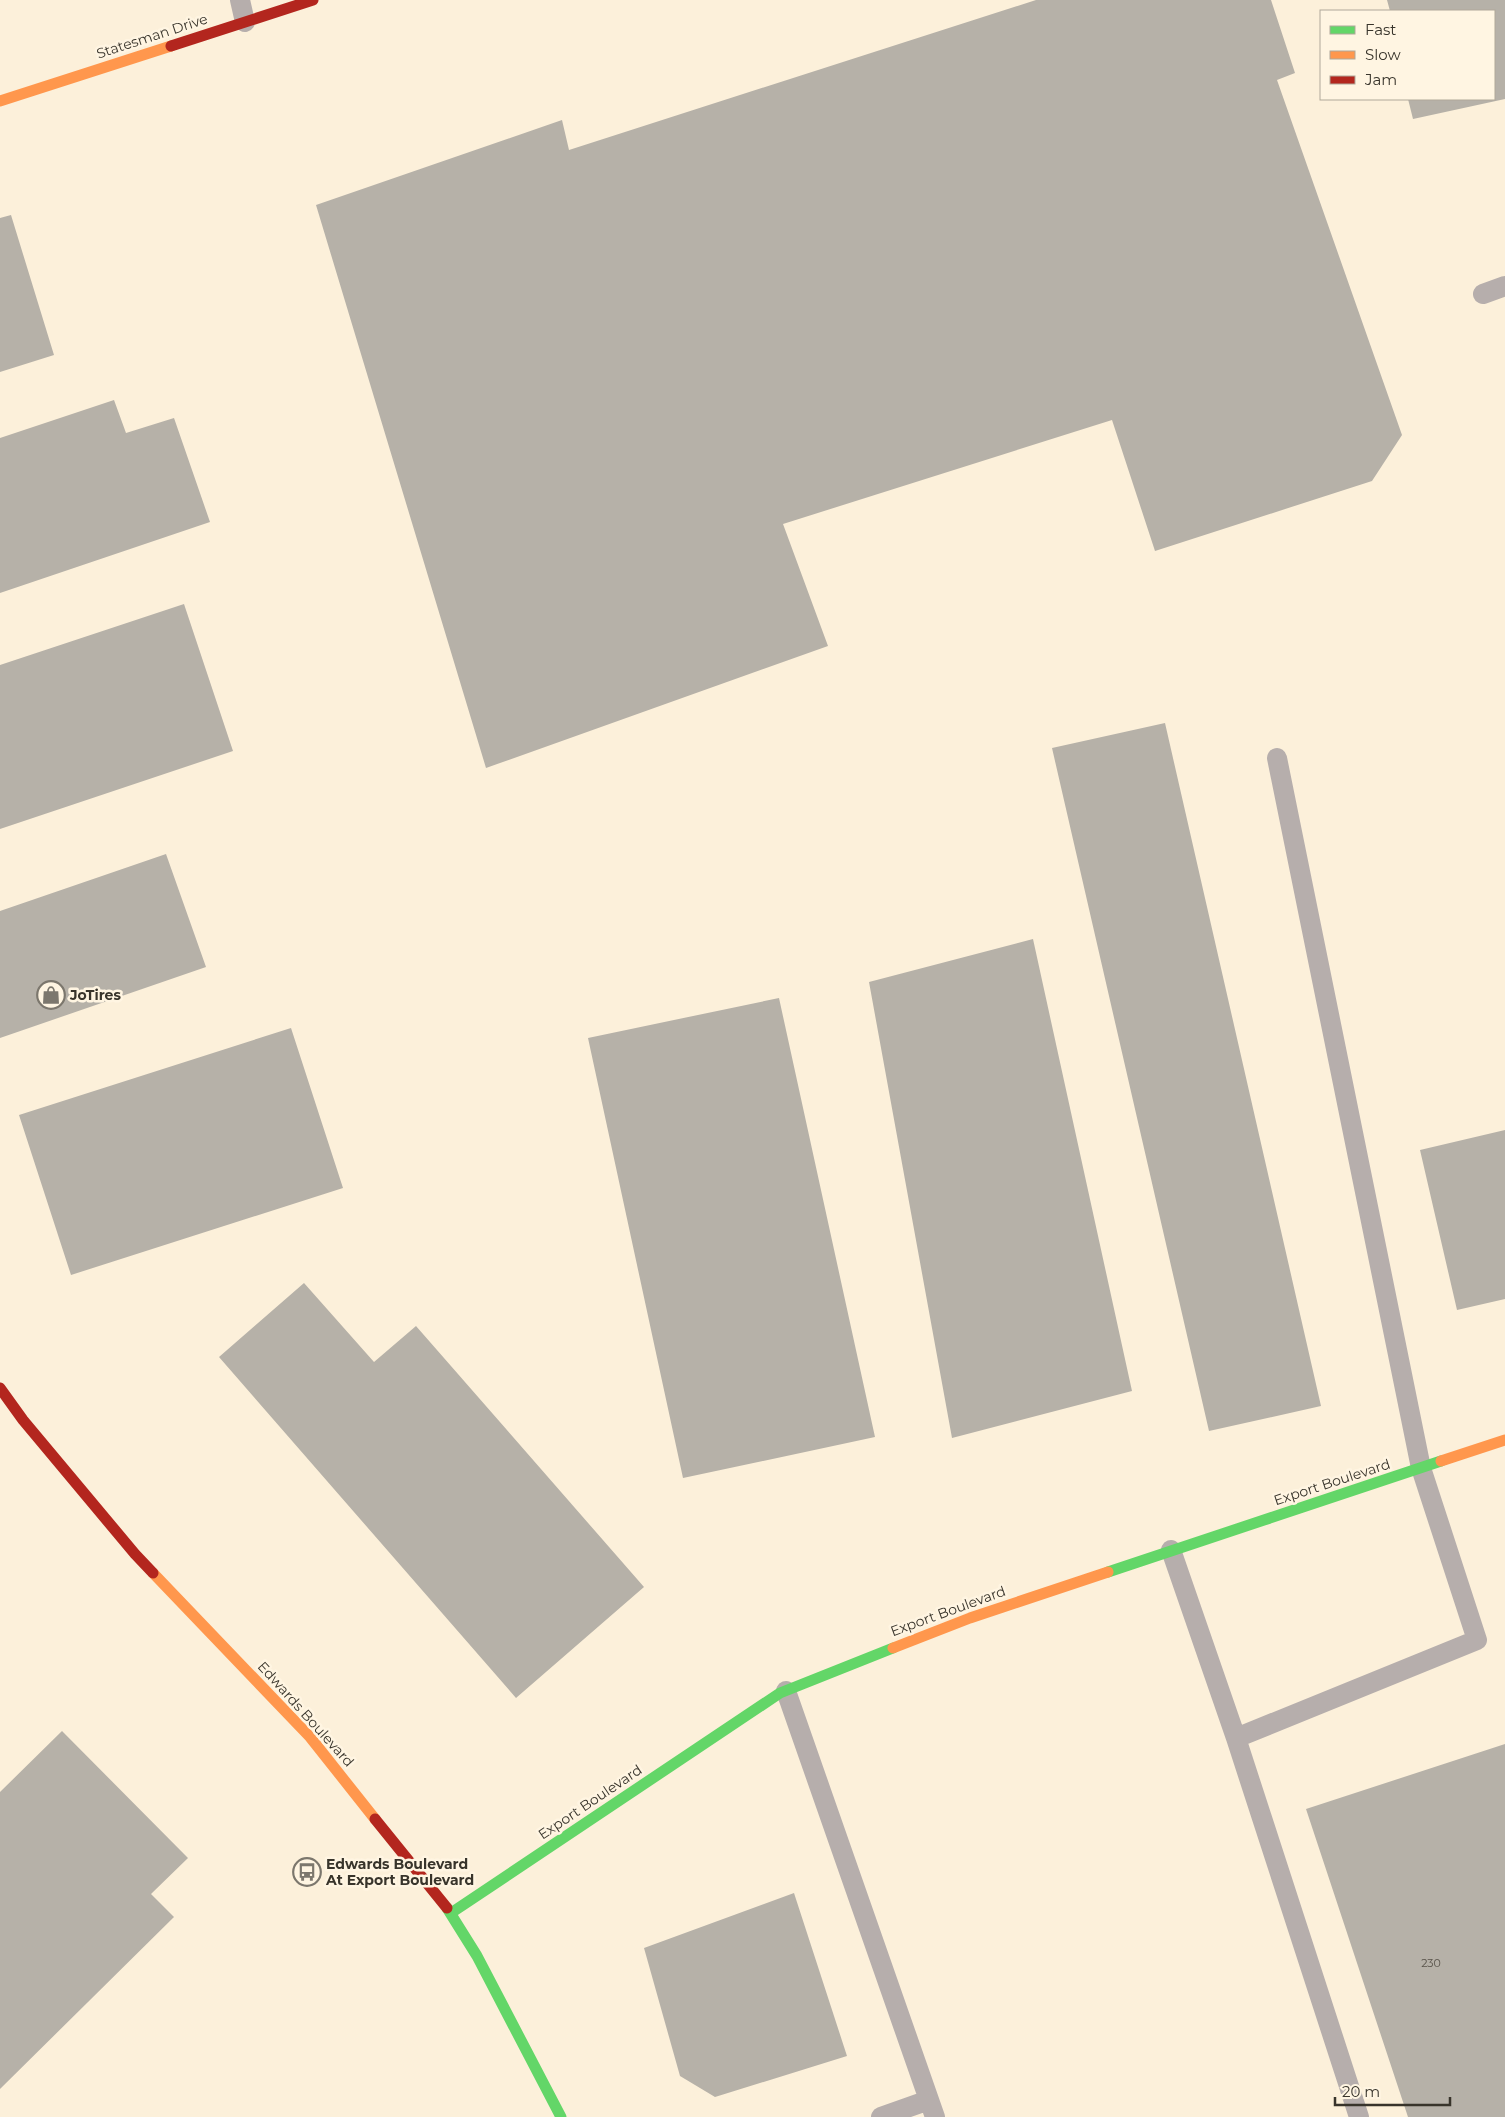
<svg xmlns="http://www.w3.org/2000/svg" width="1505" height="2117" viewBox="0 0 1505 2117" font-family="Montserrat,sans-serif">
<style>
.built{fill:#fcf0da;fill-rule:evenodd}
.building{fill:#b6b1a8}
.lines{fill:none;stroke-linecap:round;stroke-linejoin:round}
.lane{stroke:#b6aeac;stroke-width:20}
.fast{stroke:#63d668;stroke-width:11}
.slow{stroke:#ff974d;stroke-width:11}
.jam{stroke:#b3261e;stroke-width:11}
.labels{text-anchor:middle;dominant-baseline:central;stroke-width:5;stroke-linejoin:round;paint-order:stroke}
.number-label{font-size:11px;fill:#58534a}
.street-label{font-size:14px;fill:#38342b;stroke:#fff5e2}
.poi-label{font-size:14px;font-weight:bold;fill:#38342b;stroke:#fff5e2;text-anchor:start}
</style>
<rect width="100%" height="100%" fill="#f9f3e8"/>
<path class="built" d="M0 0H1505V2117H0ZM1321 11H1494V99H1321Z"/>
<path class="building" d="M1036 0H1271L1295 73 1277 80 1402 435 1372 481 1155 551 1112 420 783 524 828 646 486 768 316 205 562 120 569 150Z
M1387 0H1505V99L1413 119 1408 99H1494V11H1390Z
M11 215 54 355 0 372V218Z
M114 400 126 433 174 418 210 522 0 593V438Z
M184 604 233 751 0 829V665Z
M1165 723 1321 1406 1209 1431 1052 748Z
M166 854 206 967 0 1038V911Z
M1033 939 1132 1391 952 1438 869 982Z
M779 998 875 1437 683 1478 588 1038Z
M291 1028 343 1188 71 1275 19 1115Z
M1505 1130V1299L1457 1310 1420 1150Z
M304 1283 374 1362 416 1326 644 1587 516 1698 219 1357Z
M62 1731 188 1858 151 1894 174 1917 0 2089V1792Z
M1505 1744V2117H1408L1306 1809Z
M794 1893 847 2056 715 2097 680 2076 644 1948Z"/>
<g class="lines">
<path class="lane" d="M240 0 245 22
M1483 294 1505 286
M1171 1550 1236 1738 1477 1640 1421 1468 1277 758
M786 1691 935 2117
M1236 1738 1359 2117
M881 2117 929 2100"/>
<path class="fast" d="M1108 1572 1441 1461
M447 1908 477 1956 561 2117
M451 1913 780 1693 893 1648"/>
<path class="slow" d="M0 101 171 46
M1441 1461 1505 1440
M153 1573 310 1737 375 1819
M893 1648 970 1618 1108 1572"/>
<path class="jam" d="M171 46 313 0
M0 1388 23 1420 135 1554 153 1573
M375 1819 447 1908"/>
</g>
<defs>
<symbol id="shop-ring" viewBox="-11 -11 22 22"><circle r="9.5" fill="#fff5e2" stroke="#7c776d" stroke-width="1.5"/><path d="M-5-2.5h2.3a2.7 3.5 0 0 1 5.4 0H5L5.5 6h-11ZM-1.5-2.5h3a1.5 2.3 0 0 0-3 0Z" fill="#7c776d"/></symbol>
<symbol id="bus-ring" viewBox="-11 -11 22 22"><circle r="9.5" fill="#fff5e2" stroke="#7c776d" stroke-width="1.5"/><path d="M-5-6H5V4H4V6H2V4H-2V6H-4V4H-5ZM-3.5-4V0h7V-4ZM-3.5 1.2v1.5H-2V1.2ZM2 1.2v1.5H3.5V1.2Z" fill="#7c776d"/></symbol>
</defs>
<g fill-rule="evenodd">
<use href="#shop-ring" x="35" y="979" width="32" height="32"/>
<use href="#bus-ring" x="291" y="1856" width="32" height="32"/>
</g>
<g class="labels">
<g class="number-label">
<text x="1431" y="1963">230</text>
</g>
<g class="street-label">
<text transform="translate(152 36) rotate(-18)">Statesman Drive</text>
<text transform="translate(1332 1482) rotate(-18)">Export Boulevard</text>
<text transform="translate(948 1611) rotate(-20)">Export Boulevard</text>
<text transform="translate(306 1714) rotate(48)">Edwards Boulevard</text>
<text transform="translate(590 1802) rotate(-34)">Export Boulevard</text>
</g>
<g class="poi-label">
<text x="70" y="995">JoTires</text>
<text x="326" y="1864">Edwards Boulevard<tspan x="326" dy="16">At Export Boulevard</tspan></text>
</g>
</g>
<rect x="1320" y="10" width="175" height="90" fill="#fff5e2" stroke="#afa899"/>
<rect x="1330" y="26" width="25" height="8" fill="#63d668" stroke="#afa899"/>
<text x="1365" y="35" font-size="15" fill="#38342b">Fast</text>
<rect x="1330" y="51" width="25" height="8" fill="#ff974d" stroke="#afa899"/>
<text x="1365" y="60" font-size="15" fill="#38342b">Slow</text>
<rect x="1330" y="76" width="25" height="8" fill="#b3261e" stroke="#afa899"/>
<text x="1365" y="85" font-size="15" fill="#38342b">Jam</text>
<path d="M1335 2097v8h115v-8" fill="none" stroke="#38342b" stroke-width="2.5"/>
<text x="1342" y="2097" font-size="15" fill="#38342b" stroke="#fff5e2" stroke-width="4" paint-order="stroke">20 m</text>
</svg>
